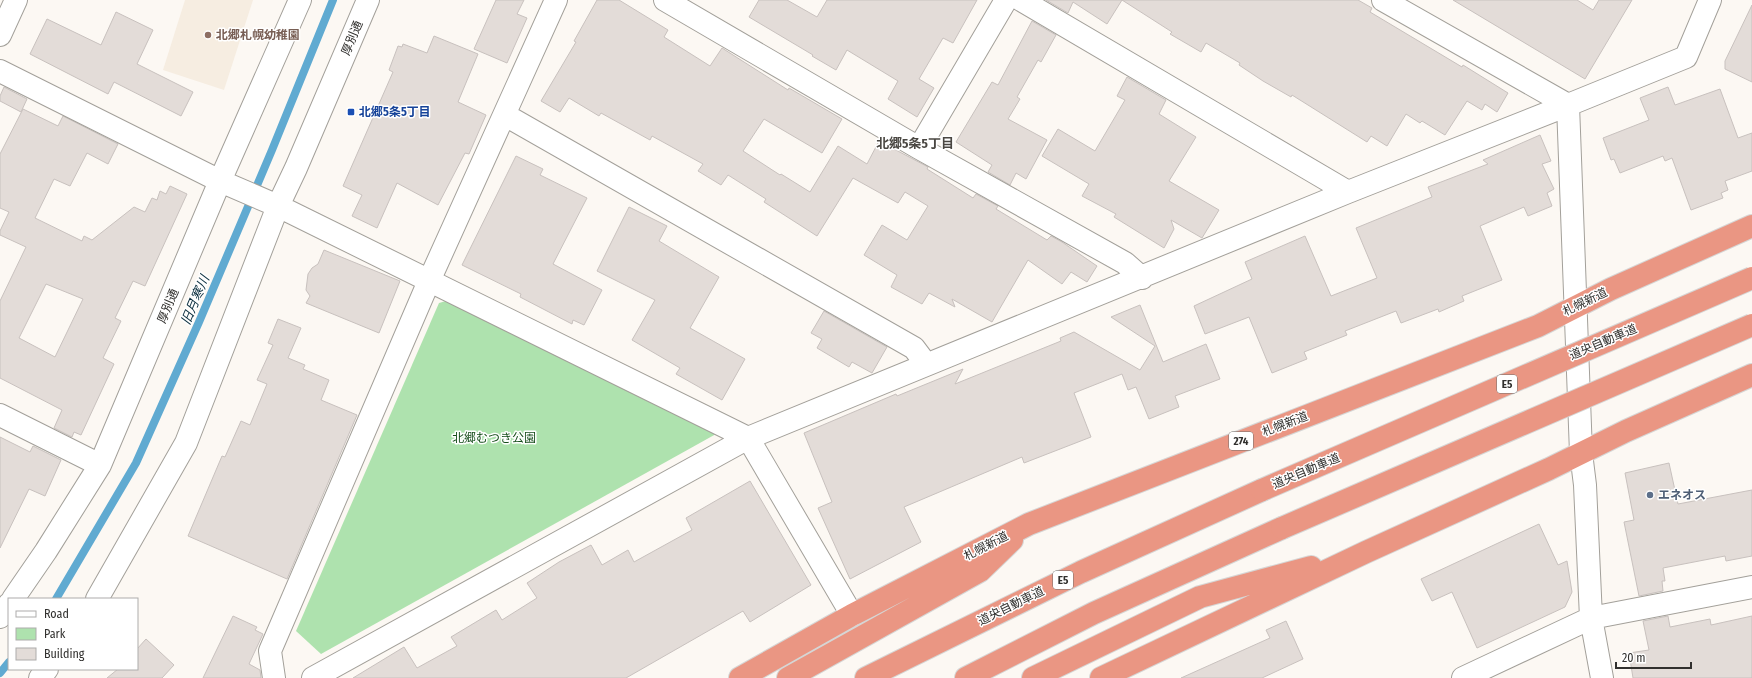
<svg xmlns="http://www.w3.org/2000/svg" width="1752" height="678" viewBox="0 0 1752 678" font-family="'Fira Sans Condensed','Noto Sans JP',sans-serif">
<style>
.built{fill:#f6ede1}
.green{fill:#aee2ae}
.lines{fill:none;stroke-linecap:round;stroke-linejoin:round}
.stream{stroke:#60aad1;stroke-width:8}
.building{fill:#e3dcd8;stroke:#c8c1be;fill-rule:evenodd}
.minor-casing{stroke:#a3a09a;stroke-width:24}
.highway-casing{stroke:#d6d6d5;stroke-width:24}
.minor{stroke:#fff;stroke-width:22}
.highway{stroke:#ea9683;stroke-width:22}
.highway-bridge-casing{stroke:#d6d6d5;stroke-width:24;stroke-linecap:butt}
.highway-bridge{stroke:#ea9683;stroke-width:22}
.education-dot{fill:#8d6e63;stroke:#fff;stroke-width:1.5}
.transit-dot{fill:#1a4fb4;stroke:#fff;stroke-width:1.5}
.service-dot{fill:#5c6f8a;stroke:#fff;stroke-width:1.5}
.labels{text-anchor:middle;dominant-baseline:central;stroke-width:3;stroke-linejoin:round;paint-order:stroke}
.shield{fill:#fff;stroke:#6f6e6d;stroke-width:1}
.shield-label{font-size:11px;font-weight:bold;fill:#31302e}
.education-label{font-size:12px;font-weight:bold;fill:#785e54;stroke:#fff;text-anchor:start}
.street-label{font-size:12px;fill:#31302e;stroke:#fff}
.transit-label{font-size:12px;font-weight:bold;fill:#164399;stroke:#fff;text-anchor:start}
.park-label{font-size:12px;fill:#174e1c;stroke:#fff}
.service-label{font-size:12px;font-weight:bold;fill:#4e5e75;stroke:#fff;text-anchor:start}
.neighbourhood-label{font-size:13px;font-weight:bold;fill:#4a4742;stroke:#fff}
.water-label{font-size:13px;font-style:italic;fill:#0c2f3f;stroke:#fff}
</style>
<rect width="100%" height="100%" fill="#fcf8f3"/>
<path class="built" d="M185 0H253L224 90 163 70Z"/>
<path class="green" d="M453 299 716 434 321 654 296 631 439 303Z"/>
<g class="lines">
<path class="stream" d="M56 599 136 463 199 322 272 150 333 0
M0 673 9 662"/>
</g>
<path class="building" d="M496 0H524L517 14 527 18 507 63 474 49Z
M597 0H619L668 30 664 37 710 66 722 48 788 90 789 88 842 119 822 153 764 119 743 151 780 175 781 174 810 192 838 146 867 164 879 141 928 167 927 169 973 198 976 194 998 206 996 209 1047 240 1051 236 1062 242 1097 266 1087 282 1071 272 1062 284 1028 260 992 322 952 299 955 307 929 293 922 304 891 287 897 275 864 255 882 225 907 240 928 206 905 192 898 203 853 178 817 236 764 202 766 199 728 175 721 185 698 171 703 164 652 136 650 140 601 113 599 116 569 98 560 112 541 101 576 42 574 41Z
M759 0H787L817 17 827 0H977L953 43 943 38 919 79 934 88 917 117 888 99 898 81 847 50 836 70 812 56 813 55 749 17Z
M1046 0H1358L1372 8 1370 12 1462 67 1463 65 1508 93 1497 112 1485 104 1482 110 1467 101 1445 135 1422 121 1420 123 1406 114 1387 146 1371 136 1367 142 1292 95 1291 97 1263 81 1239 65 1240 63 1206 43 1201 52 1170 34 1172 32 1122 0 1107 24 1073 2 1068 13Z
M1453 0H1577L1593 10 1599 0H1632L1585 79Z
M1752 5V82L1725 69V61Z
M116 12 153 30 137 64 193 92 181 116 114 82 108 94 30 54 47 19 101 45Z
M1032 21 1056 35 1041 62 1038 60 1017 97 1020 99 1008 119 1047 140 1026 179 1016 173 1010 185 988 172 992 165 956 142 992 82 998 85Z
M434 36 478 54 458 102 486 115 469 154 465 153 438 205 397 183 377 228 352 216 362 195 343 186 393 72 389 70 398 46 402 47 403 44 427 53Z
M1127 77 1166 100 1159 114 1196 137 1169 181 1219 210 1202 238 1171 220 1174 229 1164 248 1114 217 1116 214 1082 196 1089 184 1042 156 1058 129 1095 151 1125 100 1117 96Z
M4 87 27 99 21 112 0 101V96Z
M1668 87 1675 105 1720 89 1738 138 1752 133V171L1725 181 1728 190 1721 193 1723 198 1691 210 1672 158 1665 161 1663 156 1620 173 1614 159 1611 160 1603 138 1649 120 1640 98Z
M23 109 58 126 63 116 118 144 108 164 87 153 70 186 54 179 35 218 82 241 84 236 92 240 134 207 145 212 152 198 157 200 160 191 166 194 170 186 187 194 145 286 133 281 115 318 121 321 103 358 114 364 81 435 74 432 72 437 54 428 62 410 0 378V301L26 247 0 235V231L9 212 0 208V154ZM46 284 83 299 55 357 19 338Z
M1540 135 1551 161 1542 164 1554 189 1547 193 1552 206 1528 216 1524 207 1480 226 1502 280 1462 296 1464 301 1439 312 1438 309 1401 323 1396 311 1345 331 1347 335 1304 352 1307 359 1272 373 1249 317 1205 334 1194 306 1252 279 1245 262 1305 236 1331 296 1377 278 1356 228 1432 197 1428 187 1488 164 1483 160Z
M516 156 543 169 540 175 587 198 553 264 602 290 584 325 573 320 572 324 520 297 521 294 462 265Z
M629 207 667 226 659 241 719 277 690 328 745 359 722 400 676 374 680 368 632 340 655 300 597 271Z
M324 250 400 281 379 333 306 303 310 296 306 290 308 274 312 268 318 264Z
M1140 305 1163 362 1206 344 1220 379 1175 396 1179 407 1149 419 1136 387 1128 390 1122 374 1074 393 1091 437 1024 463 1022 457 904 507 921 542 850 579 818 508 832 502 804 433 896 394 897 396 963 369 955 384 1061 341 1060 338 1074 332 1140 370 1155 346 1111 317Z
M824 311 887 347 872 373 852 362 849 367 817 348 822 339 811 333Z
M278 319 301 328 288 358 305 365 303 369 329 380 321 400 357 415 287 579 188 536 222 456 225 457 241 421 250 425 267 384 257 380 273 345 268 343Z
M0 437 30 452 33 446 61 460 45 496 29 489 0 548Z
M1669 463 1678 504 1752 490V556L1726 561 1725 556 1663 568 1665 581H1662L1663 591 1639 596 1624 522 1634 520 1625 473Z
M750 481 811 585 750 622 743 611 626 678H353L404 647 417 668 457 646 451 637 496 610 502 620 537 598 527 583 559 562 591 545 602 565 628 550 634 562 692 530 686 518Z
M1539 524 1558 565 1567 561 1572 592 1565 607 1477 648 1452 592 1432 601 1421 579Z
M233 616 257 627 255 630 263 634 249 664 260 670 261 678H203Z
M1668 616 1670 627 1710 619 1711 625 1752 616V678H1633L1629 653 1649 650 1643 621Z
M1286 621 1303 659 1262 678H1181L1270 638 1266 630Z
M146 639 174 665 162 678H107L118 669H137V649Z"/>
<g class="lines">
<defs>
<path id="minor" d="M665 0 919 148 1125 263 1142 278
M1021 0 1348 192
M1383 0 1568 105
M0 35 16 0
M0 71 220 181 278 206 748 438 852 615
M505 115 914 348 926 364
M919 148 1006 0
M0 415 100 465
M13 599 46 551 100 465 220 181 300 0
M97 599 186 443 278 206 296 168 368 0
M0 617 9 604
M40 678 47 669
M274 678 270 651 429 281 556 0
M313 678 748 438 1348 192 1568 105
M1463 678 1591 618 1752 587
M1602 678 1591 618 1585 485 1581 453 1568 105 1686 57 1710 0"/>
<path id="highway" d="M740 678 852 615 1029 524 1538 326 1611 289 1752 226
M788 678 980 571 1012 540
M866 678 1081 572 1262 490
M966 678 1094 613 1282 528
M1033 678 1200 597 1311 567
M1101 678 1366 552 1549 469 1626 431 1752 375"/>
</defs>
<use href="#minor" class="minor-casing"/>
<use href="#highway" class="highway-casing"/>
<use href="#minor" class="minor"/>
<use href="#highway" class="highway"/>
<defs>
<path id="highway-bridge" d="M1262 490 1752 278
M1282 528 1752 325"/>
</defs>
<use href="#highway-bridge" class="highway-bridge-casing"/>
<use href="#highway-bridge" class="highway-bridge"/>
</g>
<circle class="education-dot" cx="208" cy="35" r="4"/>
<rect class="transit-dot" x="347" y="108" width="8" height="8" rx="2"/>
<circle class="service-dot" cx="1650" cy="495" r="4"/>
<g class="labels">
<g class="shield">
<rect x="1497" y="375" width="20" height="18" rx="3"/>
<rect x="1229" y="432" width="24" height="18" rx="3"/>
<rect x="1053" y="571" width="20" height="18" rx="3"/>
</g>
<g class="shield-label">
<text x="1507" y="384">E5</text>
<text x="1241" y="441">274</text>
<text x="1063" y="580">E5</text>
</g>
<g class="education-label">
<text x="216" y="35">北郷札幌幼稚園</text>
</g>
<g class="street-label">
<text transform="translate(352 38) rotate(-67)">厚別通</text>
<text transform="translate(1585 302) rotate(-26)">札幌新道</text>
<text transform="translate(168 306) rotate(-67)">厚別通</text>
<text transform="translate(1603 342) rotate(-23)">道央自動車道</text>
<text transform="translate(1285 424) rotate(-21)">札幌新道</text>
<text transform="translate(1306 471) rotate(-23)">道央自動車道</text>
<text transform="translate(986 546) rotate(-27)">札幌新道</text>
<text transform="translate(1011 606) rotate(-26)">道央自動車道</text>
</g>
<g class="transit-label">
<text x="359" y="112">北郷5条5丁目</text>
</g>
<g class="park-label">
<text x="494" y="438">北郷むつき公園</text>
</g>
<g class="service-label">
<text x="1658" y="495">エネオス</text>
</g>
<g class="neighbourhood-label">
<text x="915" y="143">北郷5条5丁目</text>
</g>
<g class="water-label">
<text transform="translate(195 300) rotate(-67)">旧月寒川</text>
</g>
</g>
<rect x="8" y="598" width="130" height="72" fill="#ffffff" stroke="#adacab"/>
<rect x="16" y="611" width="20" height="6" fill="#ffffff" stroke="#adacab"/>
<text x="44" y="618" font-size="12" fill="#31302e">Road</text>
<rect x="16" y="628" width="20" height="12" fill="#aee2ae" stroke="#adacab"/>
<text x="44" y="638" font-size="12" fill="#31302e">Park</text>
<rect x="16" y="648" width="20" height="12" fill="#e3dcd8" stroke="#adacab"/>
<text x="44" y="658" font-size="12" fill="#31302e">Building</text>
<path d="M1616 662v6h75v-6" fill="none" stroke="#31302e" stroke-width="2"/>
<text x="1622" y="662" font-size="12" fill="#31302e" stroke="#ffffff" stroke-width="3" paint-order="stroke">20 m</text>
</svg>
